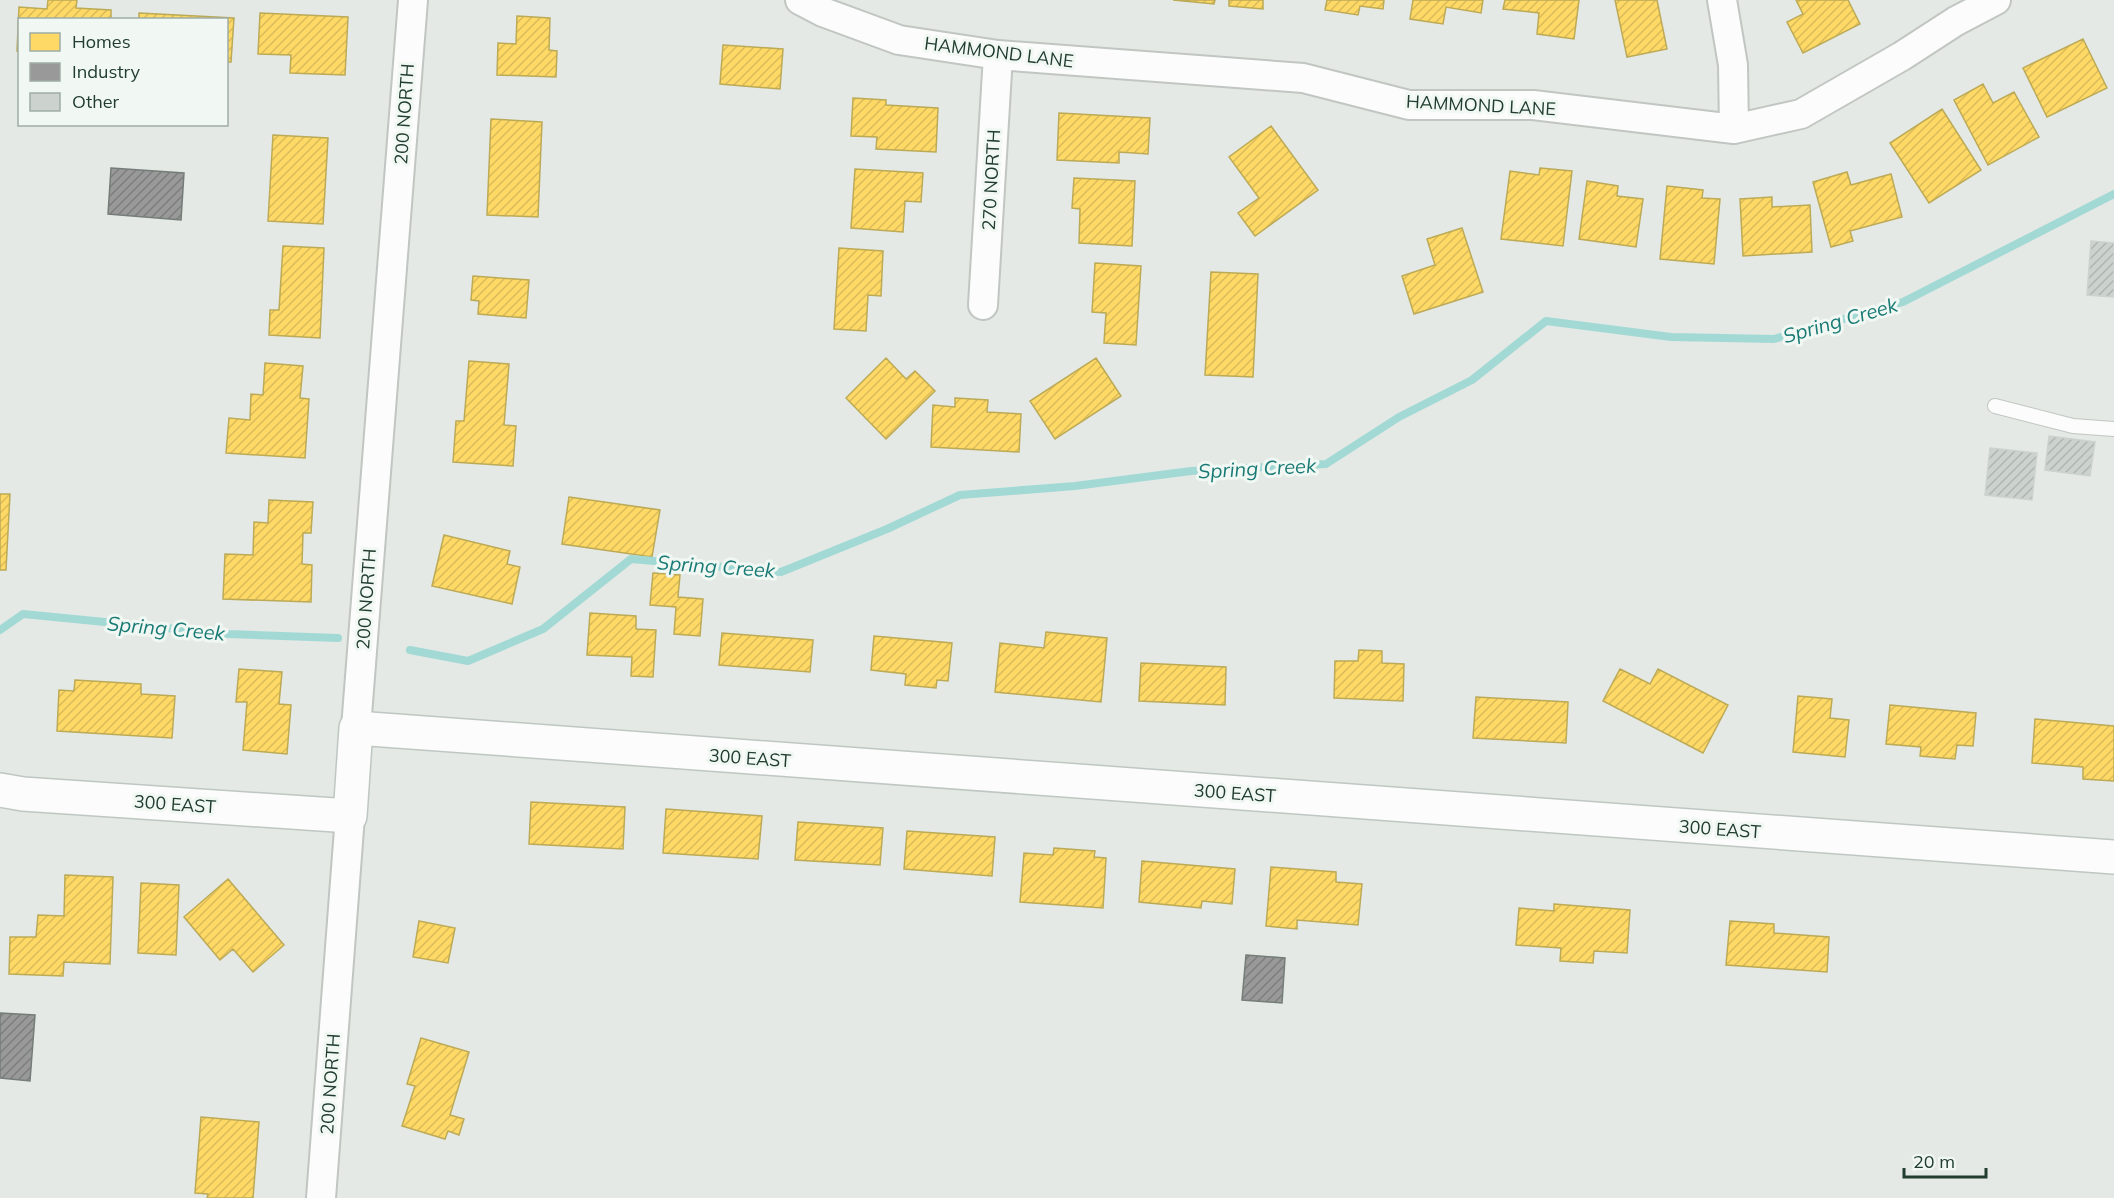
<svg xmlns="http://www.w3.org/2000/svg" width="2114" height="1198" viewBox="0 0 2114 1198" font-family="Mulish,sans-serif">
<style>
.homes{fill:url(#homes-hatch);stroke:#bcaa56;stroke-width:1.5}
.industry{fill:url(#industry-hatch);stroke:#757d79;stroke-width:1.5}
.lines{fill:none;stroke-linecap:round;stroke-linejoin:round}
.stream{stroke:#a3d9d5;stroke-width:8}
.building{fill:url(#building-hatch);stroke:#ccd2ce;stroke-width:1.5}
.lane-casing{stroke:#c1c6c2;stroke-width:16}
.street-casing{stroke:#c1c6c2;stroke-width:32}
.secondary-casing{stroke:#bfc7c2;stroke-width:36}
.lane{stroke:#fbfcfb;stroke-width:14}
.street{stroke:#fbfcfb;stroke-width:28}
.secondary{stroke:#fbfcfb;stroke-width:33}
.labels{text-anchor:middle;dominant-baseline:central;stroke-width:6;stroke-linejoin:round;paint-order:stroke}
.street-label{font-size:18px;fill:#213d2f;stroke:#f1f8f3}
.water-label{font-size:20px;font-style:italic;fill:#197a75;stroke:#f1f8f3}
</style>
<defs>
<pattern id="homes-hatch" width="6" height="6" patternUnits="userSpaceOnUse" patternTransform="scale(1.5)"><rect width="6" height="6" fill="#ffd966"/><path d="M-1 1l2-2M0 6l6-6M5 7l2-2" fill="none" stroke="#dabb59"/></pattern>
<pattern id="industry-hatch" width="6" height="6" patternUnits="userSpaceOnUse" patternTransform="scale(1.5)"><rect width="6" height="6" fill="#999"/><path d="M-1 1l2-2M0 6l6-6M5 7l2-2" fill="none" stroke="#7c7e7d"/></pattern>
<pattern id="building-hatch" width="6" height="6" patternUnits="userSpaceOnUse" patternTransform="scale(1.5)"><rect width="6" height="6" fill="#ccd2ce"/><path d="M-1 1l2-2M0 6l6-6M5 7l2-2" fill="none" stroke="#afb5b1"/></pattern>
</defs>
<rect width="100%" height="100%" fill="#e4e9e5"/>
<path class="homes" d="M48 0H77L76 8 111 10V20H20V51H17L19 7 47 9Z
M1173 0H1215L1214 4Z
M1229 0H1263V9L1229 6Z
M1327 0H1384L1383 9 1360 6 1358 15 1325 10Z
M1413 0H1483L1481 13 1446 7 1443 24 1410 19Z
M1505 0H1579L1574 39 1537 34 1539 13 1503 9Z
M1615 0H1657L1667 49 1627 57Z
M1796 0H1848L1860 24 1803 53 1787 22 1803 14Z
M139 13 234 18 231 62H226V20H139Z
M260 13 348 17 345 75 290 73 291 55 258 54Z
M517 16 550 18 549 50 557 51 556 77 497 75 498 43 516 44Z
M2083 39 2107 88 2047 117 2023 68Z
M723 45 783 49 780 89 720 84Z
M1983 84 1993 103 2014 92 2039 137 1988 165 1954 100Z
M853 98 886 100V105L938 108 936 152 876 149 877 137 851 136Z
M1942 109 1981 170 1929 203 1890 143Z
M1059 113 1150 118 1148 154 1119 152V163L1057 160Z
M491 119 542 122 538 217 487 215Z
M1271 126 1318 190 1255 236 1238 213 1259 198 1229 157Z
M273 135 328 138 323 224 268 221Z
M1540 168 1572 171 1563 246 1501 239 1510 171 1539 175Z
M855 169 923 173 921 202 905 201 903 232 851 228Z
M1847 172 1851 185 1891 174 1902 217 1850 231 1853 241 1831 247 1813 182Z
M1074 178 1135 181 1132 246 1079 243 1080 209 1072 208Z
M1587 181 1618 186 1617 196 1643 199 1636 247 1579 239Z
M1667 186 1703 190 1702 198 1720 199 1714 264 1660 259Z
M1772 197V207L1810 205 1812 252 1743 256 1740 199Z
M1462 228 1483 292 1414 314 1402 276 1435 265 1427 239Z
M283 246 324 248 320 338 269 335 270 310H279Z
M839 248 883 251 881 296 868 295 866 331 834 329Z
M1095 263 1141 266 1136 345 1104 343 1106 313 1092 312Z
M1211 272 1258 274 1253 377 1205 375Z
M473 276 529 280 526 318 478 314 479 301 471 300Z
M886 358 906 379 915 371 935 391 886 439 846 398Z
M1096 358 1121 396 1055 439 1030 401Z
M469 361 509 364 504 425 516 426 513 466 453 462 456 421H464Z
M265 363 303 366 300 398 309 399 305 458 226 453 229 418 250 420 251 394 263 395Z
M955 398 988 400 987 412 1021 414 1019 452 931 447 933 405 955 407Z
M0 494H10L6 570H0Z
M569 497 660 510 652 557 562 544Z
M269 500 313 502 311 533H303L302 564 312 565 311 602 223 599 225 554 253 555 254 522 268 523Z
M444 535 510 551 507 564 520 567 512 604 432 586Z
M653 573 680 575 678 597 703 599 700 636 674 634 676 607 650 605Z
M590 613 636 616V629L656 630 653 677 631 676 632 657 587 655Z
M1046 632 1107 638 1101 702 995 692 1000 643 1044 648Z
M722 633 813 640 810 672 719 665Z
M874 636 952 643 948 681 937 680 936 688 905 685 906 674 871 670Z
M1359 650 1382 651V663L1404 664 1403 701 1334 698 1335 661H1358Z
M1141 663 1226 667 1225 705 1139 701Z
M239 669 282 672 279 704 291 705 287 754 243 750 247 702H236Z
M1620 669 1650 684 1658 669 1728 705 1703 753 1603 701Z
M75 680 141 684V694L175 696 172 738 57 731 59 690 74 691Z
M1798 696 1832 699 1830 718 1849 720 1845 757 1793 752Z
M1476 697 1568 702 1566 743 1473 738Z
M1890 705 1976 713 1973 746 1957 745 1955 759 1920 756 1921 747 1886 744Z
M2035 719 2114 726V781L2083 779V767L2032 763Z
M531 802 625 807 623 849 529 844Z
M666 809 762 816 758 859 663 853Z
M798 822 883 828 880 865 795 860Z
M907 831 995 837 992 876 904 869Z
M1054 848 1095 851 1094 857 1106 858 1103 908 1020 902 1024 853 1053 855Z
M1142 861 1235 869 1232 904 1202 901 1201 908 1139 902Z
M1271 867 1336 872V882L1362 884 1358 925 1297 920V929L1266 926Z
M65 875 113 877 110 964 64 962 63 976 9 974 10 937H36L38 915 64 916Z
M228 879 284 945 253 972 233 949 220 960 184 917Z
M141 883 179 885 176 955 138 953Z
M1554 904 1630 910 1627 953 1594 951 1593 963 1560 961 1561 948 1516 945 1519 908 1554 911Z
M419 921 455 928 448 963 413 957Z
M1730 921 1774 924V933L1829 937 1827 972 1726 965Z
M421 1038 469 1052 450 1115 464 1119 459 1135 448 1131 445 1139 402 1126 415 1086 407 1084Z
M201 1117 259 1122 253 1198H207L208 1194 195 1193Z"/>
<path class="industry" d="M111 168 184 173 181 220 108 214Z
M1246 955 1285 958 1282 1003 1242 1000Z
M0 1013 35 1015 30 1081 0 1078Z"/>
<g class="lines">
<path class="stream" d="M0 630 23 614 228 634 338 638
M410 650 468 661 543 629 631 559 781 572 887 529 960 495 1075 486 1191 471 1326 464 1399 417 1472 380 1546 321 1671 337 1774 339 1903 302 2114 194"/>
</g>
<path class="building" d="M2091 241 2114 243V297L2087 295Z
M2049 436 2095 442 2090 476 2045 470Z
M1990 448 2037 453 2032 500 1985 495Z"/>
<g class="lines">
<defs>
<path id="lane" d="M1995 406 2073 426 2114 429"/>
<path id="street" d="M800 0 823 12 899 40 998 55 1303 78 1409 105H1533L1734 129 1801 114 1902 56 1956 21 1996 0
M1722 0 1733 65 1734 129
M983 305 998 55
M356 728 413 0
M321 1198 350 816"/>
<path id="secondary" d="M0 790 23 794 350 816 356 728 2114 857"/>
</defs>
<use href="#lane" class="lane-casing"/>
<use href="#street" class="street-casing"/>
<use href="#secondary" class="secondary-casing"/>
<use href="#lane" class="lane"/>
<use href="#street" class="street"/>
<use href="#secondary" class="secondary"/>
</g>
<g class="labels">
<g class="street-label">
<text transform="translate(999 52) rotate(7)">HAMMOND LANE</text>
<text transform="translate(1481 105) rotate(3)">HAMMOND LANE</text>
<text transform="translate(404 114) rotate(-86)">200 NORTH</text>
<text transform="translate(991 180) rotate(-87)">270 NORTH</text>
<text transform="translate(366 599) rotate(-86)">200 NORTH</text>
<text transform="translate(750 758) rotate(4)">300 EAST</text>
<text transform="translate(1235 793) rotate(4)">300 EAST</text>
<text transform="translate(175 804) rotate(4)">300 EAST</text>
<text transform="translate(1720 829) rotate(4)">300 EAST</text>
<text transform="translate(330 1084) rotate(-86)">200 NORTH</text>
</g>
<g class="water-label">
<text transform="translate(1840 320) rotate(-16)">Spring Creek</text>
<text transform="translate(1257 468) rotate(-3)">Spring Creek</text>
<text transform="translate(716 566) rotate(4)">Spring Creek</text>
<text transform="translate(166 628) rotate(5)">Spring Creek</text>
</g>
</g>
<rect x="18" y="18" width="210" height="108" fill="#f1f8f3" stroke="#9eada5" stroke-width="1.5"/>
<rect x="30" y="33" width="30" height="18" fill="#ffd966" stroke="#9eada5" stroke-width="1.5"/>
<text x="72" y="48" font-size="18" fill="#213d2f">Homes</text>
<rect x="30" y="63" width="30" height="18" fill="#999999" stroke="#9eada5" stroke-width="1.5"/>
<text x="72" y="78" font-size="18" fill="#213d2f">Industry</text>
<rect x="30" y="93" width="30" height="18" fill="#ccd2ce" stroke="#9eada5" stroke-width="1.5"/>
<text x="72" y="108" font-size="18" fill="#213d2f">Other</text>
<path d="M1904 1168v9h82v-9" fill="none" stroke="#213d2f" stroke-width="3"/>
<text x="1913" y="1168" font-size="18" fill="#213d2f" stroke="#f1f8f3" stroke-width="4.5" paint-order="stroke">20 m</text>
</svg>
